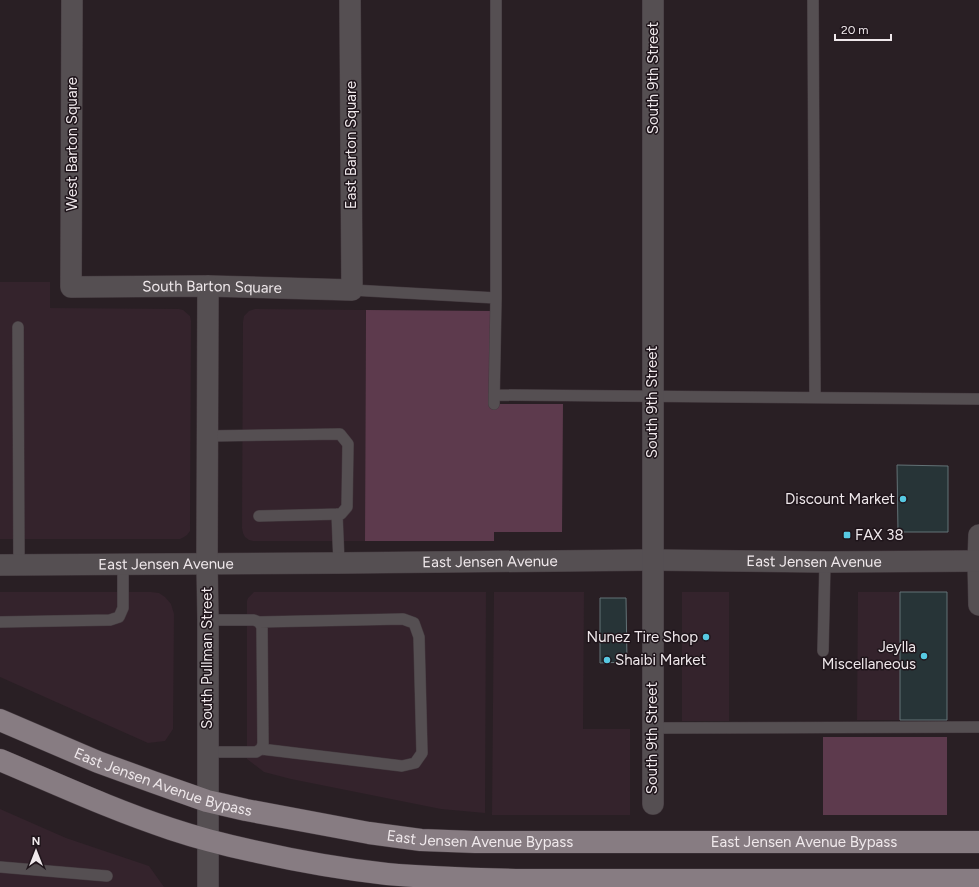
<svg xmlns="http://www.w3.org/2000/svg" width="979" height="887" viewBox="0 0 979 887" font-family="Figtree,sans-serif">
<style>
.built{fill:#34232c}
.green{fill:#5d3a4d}
.building{fill:#273437;stroke:#637276}
.lines{fill:none;stroke-linecap:round;stroke-linejoin:round}
.service-casing{stroke:#453b40;stroke-width:12}
.minor-casing{stroke:#453b40;stroke-width:22}
.primary-casing{stroke:#453b40;stroke-width:23}
.service{stroke:#554f52;stroke-width:11}
.minor{stroke:#554f52;stroke-width:21}
.primary{stroke:#877c82;stroke-width:22}
.poi-dot{fill:#57c9e2;stroke:#1f151b;stroke-width:1.5}
.labels{text-anchor:middle;dominant-baseline:central;stroke-width:3;stroke-linejoin:round;paint-order:stroke}
.street-label{font-size:15px;fill:#efe8eb;stroke:#1f151b}
.poi-label{font-size:15px;fill:#efe8eb;stroke:#1f151b;text-anchor:end}
</style>
<rect width="100%" height="100%" fill="#291f24"/>
<path class="built" d="M0 282H50V308L179 309 183 310 190 316 191 321 190 526V531L187 535 184 537 180 539H0Z
M255 309 366 310 365 541H253L249 540 245 537 243 533 242 528 243 322 244 316 249 311Z
M0 592H151L159 593 165 597 171 604 174 614 173 729 165 741 148 743 0 677Z
M254 592H486L485 813 441 809 291 779 264 772 247 759V601L248 598Z
M494 592H584L583 729H630V815H492Z
M682 592H729V721H682Z
M858 592H900V720H857Z
M0 809 66 838 149 866 164 887H0Z"/>
<path class="green" d="M366 310 495 311 494 404H563L562 532H494V541H365Z
M823 737H947V815H823Z"/>
<path class="building" d="M897 465 948 466V532H898Z
M900 592H947V720H900Z
M600 598H626L627 662 600 663Z"/>
<g class="lines">
<defs>
<path id="service" d="M813 0 815 397
M352 290 496 298
M18 327 19 565
M494 395 979 399
M494 404 496 298V0
M208 436 340 434 348 444 347 507 341 514 259 516
M337 514 339 563
M0 622 110 620 119 617 123 608V564
M259 622 403 619 414 623 419 637 422 753 415 763 402 766 261 749
M823 651 825 562
M652 728 979 727
M207 752H256L261 749 263 744 262 627 259 622 254 620H208
M0 867 107 876"/>
<g id="minor">
<path id="s1" d="M72 0 71 287 208 286 352 290 350 0"/>
<path d="M979 535 978 561 979 605"/>
<path id="s2" d="M0 565 339 563 652 560 825 562 979 561"/>
<path d="M653 804V0"/>
<path d="M208 887V620L207 564 208 286"/>
</g>
<g id="primary">
<path id="s3" d="M0 720 98 762 153 782 207 801 246 810 369 833 421 840 475 842H979"/>
<path d="M0 760C57 784 113 810 171 829 198 838 225 845 253 851 297 861 342 869 387 874 430 878 474 879 517 880H979"/>
</g>
</defs>
<use href="#service" class="service-casing"/>
<use href="#minor" class="minor-casing"/>
<use href="#primary" class="primary-casing"/>
<use href="#service" class="service"/>
<use href="#minor" class="minor"/>
<use href="#primary" class="primary"/>
</g>
<g class="poi-dot">
<circle cx="903" cy="499" r="4"/>
<rect x="843" y="531" width="8" height="8" rx="2"/>
<circle cx="706" cy="637" r="4"/>
<circle cx="924" cy="656" r="4"/>
<circle cx="607" cy="660" r="4"/>
</g>
<g class="labels">
<g class="street-label">
<text transform="translate(653 78) rotate(-90)">South 9th Street</text>
<text transform="translate(72 144) rotate(-90)">West Barton Square</text>
<text transform="translate(351 145) rotate(-90)">East Barton Square</text>
<text stroke="none"><textPath href="#s1" startOffset="428">South Barton Square</textPath></text>
<text transform="translate(652 402) rotate(-90)">South 9th Street</text>
<text stroke="none"><textPath href="#s2" startOffset="814">East Jensen Avenue</textPath></text>
<text stroke="none"><textPath href="#s2" startOffset="490">East Jensen Avenue</textPath></text>
<text stroke="none"><textPath href="#s2" startOffset="166">East Jensen Avenue</textPath></text>
<text transform="translate(207 658) rotate(-90)">South Pullman Street</text>
<text transform="translate(652 738) rotate(-90)">South 9th Street</text>
<text stroke="none"><textPath href="#s3" startOffset="175">East Jensen Avenue Bypass</textPath></text>
<text stroke="none"><textPath href="#s3" startOffset="499">East Jensen Avenue Bypass</textPath></text>
<text stroke="none"><textPath href="#s3" startOffset="823">East Jensen Avenue Bypass</textPath></text>
</g>
<g class="poi-label">
<text x="895" y="499">Discount Market</text>
<text x="855" y="535" text-anchor="start">FAX 38</text>
<text x="698" y="637">Nunez Tire Shop</text>
<text x="916" y="647">Jeylla<tspan x="916" dy="17">Miscellaneous</tspan></text>
<text x="615" y="660" text-anchor="start">Shaibi Market</text>
</g>
</g>
<g transform="translate(36 851)" stroke="#1f151b" stroke-width="3" paint-order="stroke">
<path d="M0-3L7 15L0 10L-7 15Z" fill="#efe8eb"/>
<text y="-6" font-size="11" font-weight="bold" text-anchor="middle" fill="#efe8eb">N</text>
</g>
<path d="M835 34v6h56v-6" fill="none" stroke="#efe8eb" stroke-width="2"/>
<text x="841" y="34" font-size="12" fill="#efe8eb" stroke="#1f151b" stroke-width="3" paint-order="stroke">20 m</text>
</svg>
